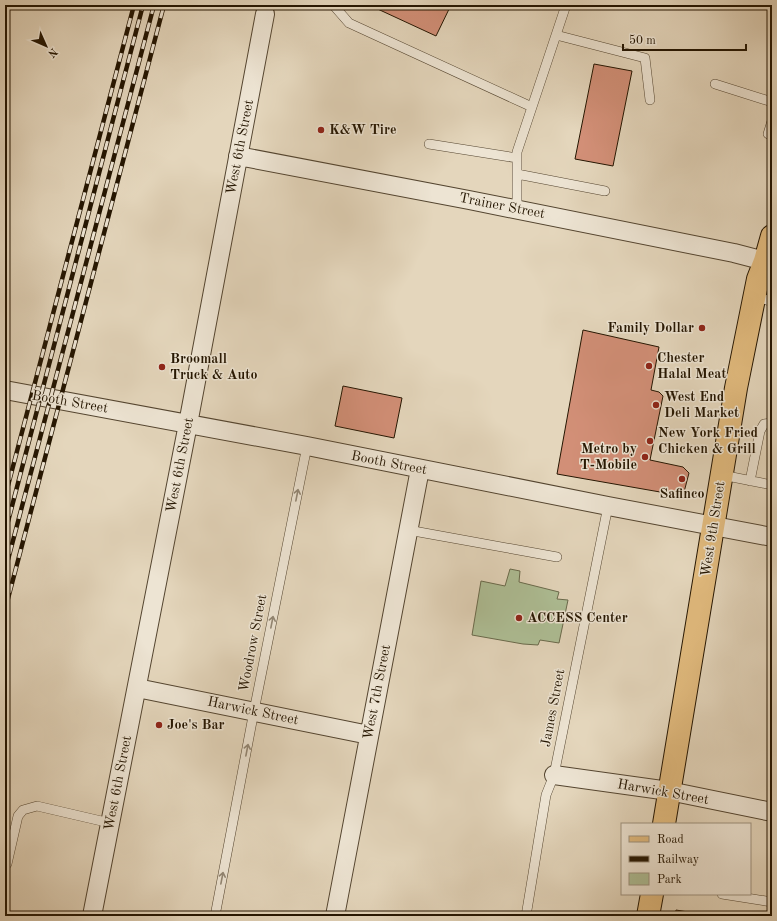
<svg xmlns="http://www.w3.org/2000/svg" width="777" height="921" viewBox="0 0 777 921" font-family="'Old Standard TT',serif">
<style>
.green{fill:#aebf96;stroke:#696a4c}
.building{fill:#d28f77;stroke:#241501}
.lines{fill:none;stroke-linecap:round;stroke-linejoin:round}
.service-casing{stroke:#544530;stroke-width:10}
.minor-casing{stroke:#544530;stroke-width:20}
.primary-casing{stroke:#241501;stroke-width:24}
.service{stroke:#ede4d3;stroke-width:9}
.minor{stroke:#ede4d3;stroke-width:18}
.primary{stroke:#e2bb7e;stroke-width:22}
.rail-casing{stroke:#241501;stroke-width:4.5}
.rail{stroke:#ede4d3;stroke-width:3;stroke-dasharray:9;stroke-linecap:butt}
.oneway{stroke:#938774}
.poi-dot{fill:#8f2418;stroke:#ede4d3;stroke-width:1.5}
.labels{text-anchor:middle;dominant-baseline:central;stroke-width:3;stroke-linejoin:round;paint-order:stroke}
.poi-label{font-size:14px;font-weight:bold;fill:#241501;stroke:#ede4d3;text-anchor:start}
.street-label{font-size:14px;fill:#241501;stroke:#ede4d3}
</style>
<rect width="100%" height="100%" fill="#e4d6bc"/>
<filter id="stains"><feTurbulence type="fractalNoise" baseFrequency=".005" numOctaves="4"/><feColorMatrix values="0 0 0 0 .2 0 0 0 0 .09 0 0 0 0 .02 0 0 0 .5 -.17"/></filter>
<radialGradient id="worn" r=".72"><stop offset=".6" stop-color="#630" stop-opacity="0"/><stop offset="1" stop-color="#630" stop-opacity=".3"/></radialGradient>
<path class="green" d="M510 569 520 571 519 582 559 592 557 599 568 600 559 643 540 640 538 645 523 644 472 635 481 581 505 586Z"/>
<path class="building" d="M369 5H451L436 36Z
M594 64 632 71 613 166 575 159Z
M583 330 659 347 651 390 659 392 663 396 650 460 683 467 689 473 683 496 557 474Z
M343 386 402 398 394 438 335 426Z
M676 910 712 916H675Z"/>
<g class="lines">
<defs>
<path id="service" d="M336 5 335 7 349 23 532 107
M556 35 645 58 650 100
M715 84 772 102
M772 121 768 134 772 135
M429 144 517 158
M517 174 605 191
M517 209V152L566 5
M754 295 772 302
M722 475 772 485
M750 481 760 431 764 424 772 423
M408 530 557 557
M7 864 18 816 23 810 37 806 110 823
M722 894 772 902
M215 916 254 711 307 446
M526 916 546 795 554 775 608 506"/>
<path id="minor" d="M238 156 469 200 734 253 765 261
M5 390 307 446 608 506 772 537
M137 688 369 735
M554 775 669 791 772 812
M92 916 188 424 265 14
M335 916 420 469"/>
<path id="primary" d="M664 824 736 388 758 279 765 261 772 236
M648 916 652 894"/>
</defs>
<use href="#service" class="service-casing"/>
<use href="#minor" class="minor-casing"/>
<use href="#primary" class="primary-casing"/>
<use href="#service" class="service"/>
<use href="#minor" class="minor"/>
<use href="#primary" class="primary"/>
<defs>
<path id="rail" d="M5 497 134 5
M5 533 143 5
M5 571 154 5
M5 610 164 5"/>
</defs>
<use href="#rail" class="rail-casing"/>
<use href="#rail" class="rail"/>
</g>
<defs><path id="oneway-shaft" d="M-6 0H5M1.5-3L5.5 0L1.5 3" fill="none" stroke-width="1.6" stroke-linecap="round" stroke-linejoin="round"/></defs>
<g class="oneway">
<use href="#oneway-shaft" transform="translate(297 495) rotate(-79)"/>
<use href="#oneway-shaft" transform="translate(272 622) rotate(-79)"/>
<use href="#oneway-shaft" transform="translate(247 750) rotate(-79)"/>
<use href="#oneway-shaft" transform="translate(222 878) rotate(-79)"/>
</g>
<g class="poi-dot">
<circle cx="321" cy="130" r="4"/>
<circle cx="702" cy="328" r="4"/>
<circle cx="649" cy="366" r="4"/>
<circle cx="162" cy="367" r="4"/>
<circle cx="656" cy="405" r="4"/>
<circle cx="650" cy="441" r="4"/>
<circle cx="645" cy="457" r="4"/>
<circle cx="682" cy="479" r="4"/>
<circle cx="519" cy="618" r="4"/>
<circle cx="159" cy="725" r="4"/>
</g>
<g class="labels">
<g class="poi-label">
<text x="329" y="130">K&amp;W Tire</text>
<text x="694" y="328" text-anchor="end">Family Dollar</text>
<text x="657" y="358">Chester<tspan x="657" dy="16">Halal Meat</tspan></text>
<text x="170" y="359">Broomall<tspan x="170" dy="16">Truck &amp; Auto</tspan></text>
<text x="664" y="397">West End<tspan x="664" dy="16">Deli Market</tspan></text>
<text x="658" y="433">New York Fried<tspan x="658" dy="16">Chicken &amp; Grill</tspan></text>
<text x="637" y="449" text-anchor="end">Metro by<tspan x="637" dy="16">T-Mobile</tspan></text>
<text x="682" y="494" text-anchor="middle">Safinco</text>
<text x="527" y="618">ACCESS Center</text>
<text x="167" y="725">Joe's Bar</text>
</g>
<g class="street-label">
<text transform="translate(240 147) rotate(-79)">West 6th Street</text>
<text transform="translate(502 206) rotate(11)">Trainer Street</text>
<text transform="translate(70 402) rotate(10)">Booth Street</text>
<text transform="translate(389 463) rotate(11)">Booth Street</text>
<text transform="translate(180 465) rotate(-79)">West 6th Street</text>
<text transform="translate(713 529) rotate(-81)">West 9th Street</text>
<text transform="translate(253 643) rotate(-79)">Woodrow Street</text>
<text transform="translate(377 692) rotate(-79)">West 7th Street</text>
<text transform="translate(553 708) rotate(-79)">James Street</text>
<text transform="translate(253 711) rotate(12)">Harwick Street</text>
<text transform="translate(118 783) rotate(-79)">West 6th Street</text>
<text transform="translate(663 792) rotate(10)">Harwick Street</text>
</g>
</g>
<rect width="777" height="921" fill="none" stroke="#e4d6bc" stroke-width="20"/>
<rect x="6" y="6" width="765" height="909" fill="none" stroke="#241501" stroke-width="2"/>
<rect x="10" y="10" width="757" height="901" fill="none" stroke="#241501"/>
<rect x="621" y="823" width="130" height="72" fill="#ede4d3" stroke="#9d917f"/>
<rect x="629" y="836" width="20" height="6" fill="#e2bb7e" stroke="#9d917f"/>
<text x="657" y="843" font-size="12" fill="#241501">Road</text>
<rect x="629" y="856" width="20" height="6" fill="#241501" stroke="#9d917f"/>
<text x="657" y="863" font-size="12" fill="#241501">Railway</text>
<rect x="629" y="873" width="20" height="12" fill="#aebf96" stroke="#9d917f"/>
<text x="657" y="883" font-size="12" fill="#241501">Park</text>
<g transform="translate(46 46) rotate(135)" stroke="#ede4d3" stroke-width="3" paint-order="stroke">
<path d="M0-3L7 15L0 10L-7 15Z" fill="#241501"/>
<text y="-6" font-size="11" font-weight="bold" text-anchor="middle" fill="#241501">N</text>
</g>
<path d="M623 44v6h123v-6" fill="none" stroke="#241501" stroke-width="2"/>
<text x="629" y="44" font-size="12" fill="#241501" stroke="#ede4d3" stroke-width="3" paint-order="stroke">50 m</text>
<rect width="100%" height="100%" filter="url(#stains)"/>
<rect width="100%" height="100%" fill="url(#worn)"/>
</svg>
